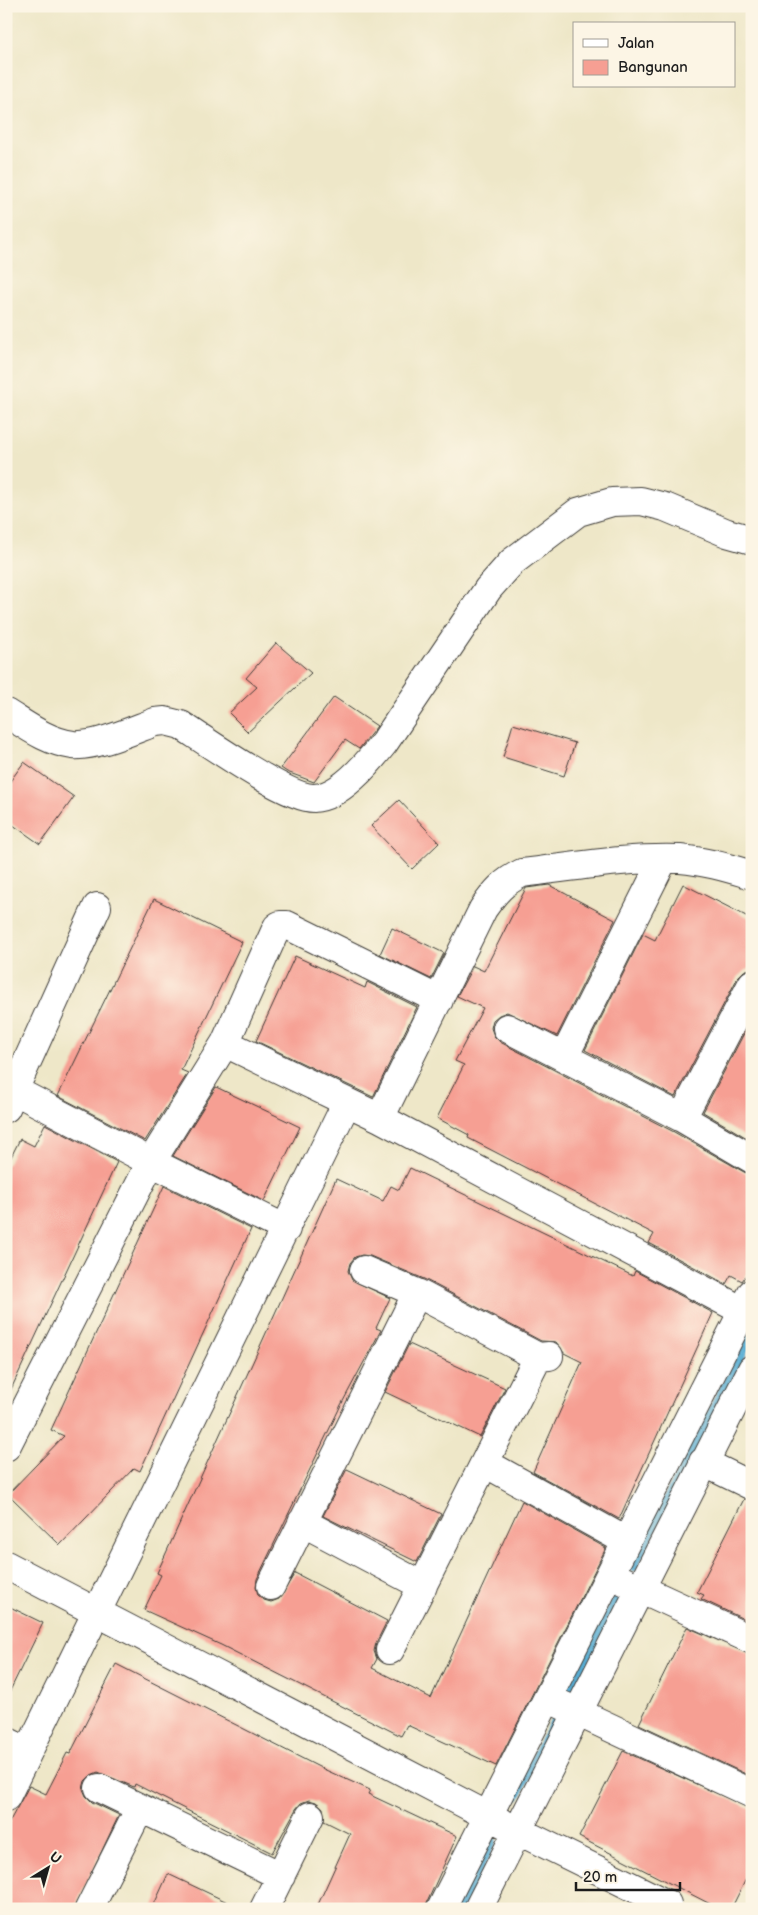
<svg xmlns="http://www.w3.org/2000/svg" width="758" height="1915" viewBox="0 0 758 1915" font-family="'Balsamiq Sans',sans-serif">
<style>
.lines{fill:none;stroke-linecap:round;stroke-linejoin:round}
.stream{stroke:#58add4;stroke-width:10}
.building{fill:#f69f93}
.minor-casing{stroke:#3c3a36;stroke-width:30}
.minor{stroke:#fff;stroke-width:28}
</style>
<rect width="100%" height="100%" fill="#fcf5e5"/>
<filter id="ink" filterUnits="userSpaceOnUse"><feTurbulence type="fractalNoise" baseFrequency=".02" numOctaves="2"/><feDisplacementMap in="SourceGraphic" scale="10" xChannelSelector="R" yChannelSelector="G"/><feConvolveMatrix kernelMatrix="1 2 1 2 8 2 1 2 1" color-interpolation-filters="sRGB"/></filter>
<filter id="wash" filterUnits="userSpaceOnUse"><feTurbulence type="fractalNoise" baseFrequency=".0096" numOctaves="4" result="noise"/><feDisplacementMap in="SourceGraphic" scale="20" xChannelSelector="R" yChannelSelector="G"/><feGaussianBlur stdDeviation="1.12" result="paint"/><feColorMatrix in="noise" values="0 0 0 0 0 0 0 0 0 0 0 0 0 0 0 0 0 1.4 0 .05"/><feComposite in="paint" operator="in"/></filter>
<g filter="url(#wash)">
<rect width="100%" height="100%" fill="#eee7c8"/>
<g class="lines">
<path class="stream" d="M633 1567 752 1333
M569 1691 618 1597
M516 1796 557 1717
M459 1909 492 1841"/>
</g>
<g id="blocks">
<path class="building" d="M276 643 311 673 248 732 229 713 257 687 246 678Z
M334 697 377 726 359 749 345 740 314 782 287 772 281 768Z
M513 724 575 743 564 776 503 757Z
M24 762 74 797 40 844 6 820V787Z
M399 800 439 843 412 869 371 826Z
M683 884 752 919V968L744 971 738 977 675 1097 585 1050 643 934 655 940Z
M549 885 615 920 557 1036 507 1012 499 1015 493 1020 491 1028 494 1036 500 1042 674 1132 744 1172 752 1175V1267L742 1281 731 1275 726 1284 649 1243 654 1234 468 1138 469 1135 437 1118 464 1065 455 1061 483 1008 457 996 473 966 484 971 526 888Z
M154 899 242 942 181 1070 188 1073 145 1141 58 1096Z
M392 928 444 953 431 979 380 954Z
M295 956 365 988 367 982 417 1007 373 1097 256 1041Z
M752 1018V1141L703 1112Z
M216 1087 300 1127 264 1201 173 1156Z
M45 1124 117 1162 6 1400V1167L20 1139 34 1146Z
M410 1168 633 1276 635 1271 713 1313 619 1519 533 1472 582 1362 564 1353 556 1342 541 1341 424 1279 370 1256 362 1255 355 1257 350 1263 348 1271 352 1280 390 1298 376 1328 381 1330 341 1405 257 1579 256 1587 258 1595 264 1600 271 1602 279 1599 295 1573 387 1621 376 1643 374 1651 377 1659 372 1668 431 1698 522 1501 606 1548 496 1766 407 1725 401 1736 221 1645 144 1610 161 1575 157 1573 336 1179 383 1201 391 1186 399 1190Z
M164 1186 251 1229 140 1471 134 1468 60 1545 8 1494 64 1436 51 1430Z
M409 1344 505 1388 480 1437 385 1392Z
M347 1469 441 1514 417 1562 323 1516Z
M744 1499 752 1501V1623L701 1599 704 1595 697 1592Z
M6 1605 43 1623 6 1699Z
M687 1627 752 1655V1777L639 1724Z
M116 1664 319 1767 370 1790 368 1794 457 1836 424 1909H316L350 1834 324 1821 323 1808 316 1802 309 1800 301 1803 296 1809 272 1853 135 1784 134 1787 98 1772 91 1775 85 1781 83 1789 86 1796 92 1802 119 1815 74 1909H6V1828L29 1786 46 1794 67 1753 70 1754Z
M623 1751 752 1809V1867L731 1909H720L579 1837Z
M168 1874 242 1909H152Z"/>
</g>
</g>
<g filter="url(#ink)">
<use href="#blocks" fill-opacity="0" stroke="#3c3a36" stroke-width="1"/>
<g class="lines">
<defs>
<path id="minor" d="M6 713C27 726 48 742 73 745 96 747 133 730 155 722L165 721 181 725C206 741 288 799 314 798 340 797 369 762 384 743L488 589 512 562 578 512 612 502 641 501 665 507 727 533 752 540
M507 1028 682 1118 752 1159
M225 1043 380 1118 743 1311
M564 1057 663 860
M6 1086 151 1162 286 1229
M6 1108 97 907
M380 1118 483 909C495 892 503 882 522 873 574 867 628 857 680 859 705 861 728 868 752 875
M682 1118 752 984
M364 1270 417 1293 538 1357
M6 1447 151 1162 225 1043 277 927 280 925H287L439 1000
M703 1462 752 1486
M485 1463 626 1541
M302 1522 423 1586
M6 1565 488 1816 667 1904
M624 1581 752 1640
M271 1586 417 1293
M390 1650 538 1357 549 1356
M560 1704 752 1794
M6 1741 28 1752
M99 1788 281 1876
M6 1797 347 1102
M89 1909 140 1808
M264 1909 310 1816
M441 1909 752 1293
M478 1909 752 1369"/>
</defs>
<use href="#minor" class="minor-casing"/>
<use href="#minor" class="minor"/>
</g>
</g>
<rect width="758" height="1915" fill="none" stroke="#fcf5e5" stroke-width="25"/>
<rect x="573" y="22" width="162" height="65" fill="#fcf5e5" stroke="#a29e95"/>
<rect x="583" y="39" width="25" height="8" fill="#ffffff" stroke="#a29e95"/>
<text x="618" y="48" font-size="15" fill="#1c1c1c">Jalan</text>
<rect x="583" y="60" width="25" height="15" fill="#f69f93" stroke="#a29e95"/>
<text x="618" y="72" font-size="15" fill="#1c1c1c">Bangunan</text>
<g transform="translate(48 1868) rotate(37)" stroke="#fcf5e5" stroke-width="4" paint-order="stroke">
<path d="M0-4L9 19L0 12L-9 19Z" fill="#1c1c1c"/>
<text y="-8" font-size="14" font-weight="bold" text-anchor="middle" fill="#1c1c1c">U</text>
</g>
<path d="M576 1882v8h104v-8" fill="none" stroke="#1c1c1c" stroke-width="2.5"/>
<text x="583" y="1882" font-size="15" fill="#1c1c1c" stroke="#fcf5e5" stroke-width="4" paint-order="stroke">20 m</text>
</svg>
